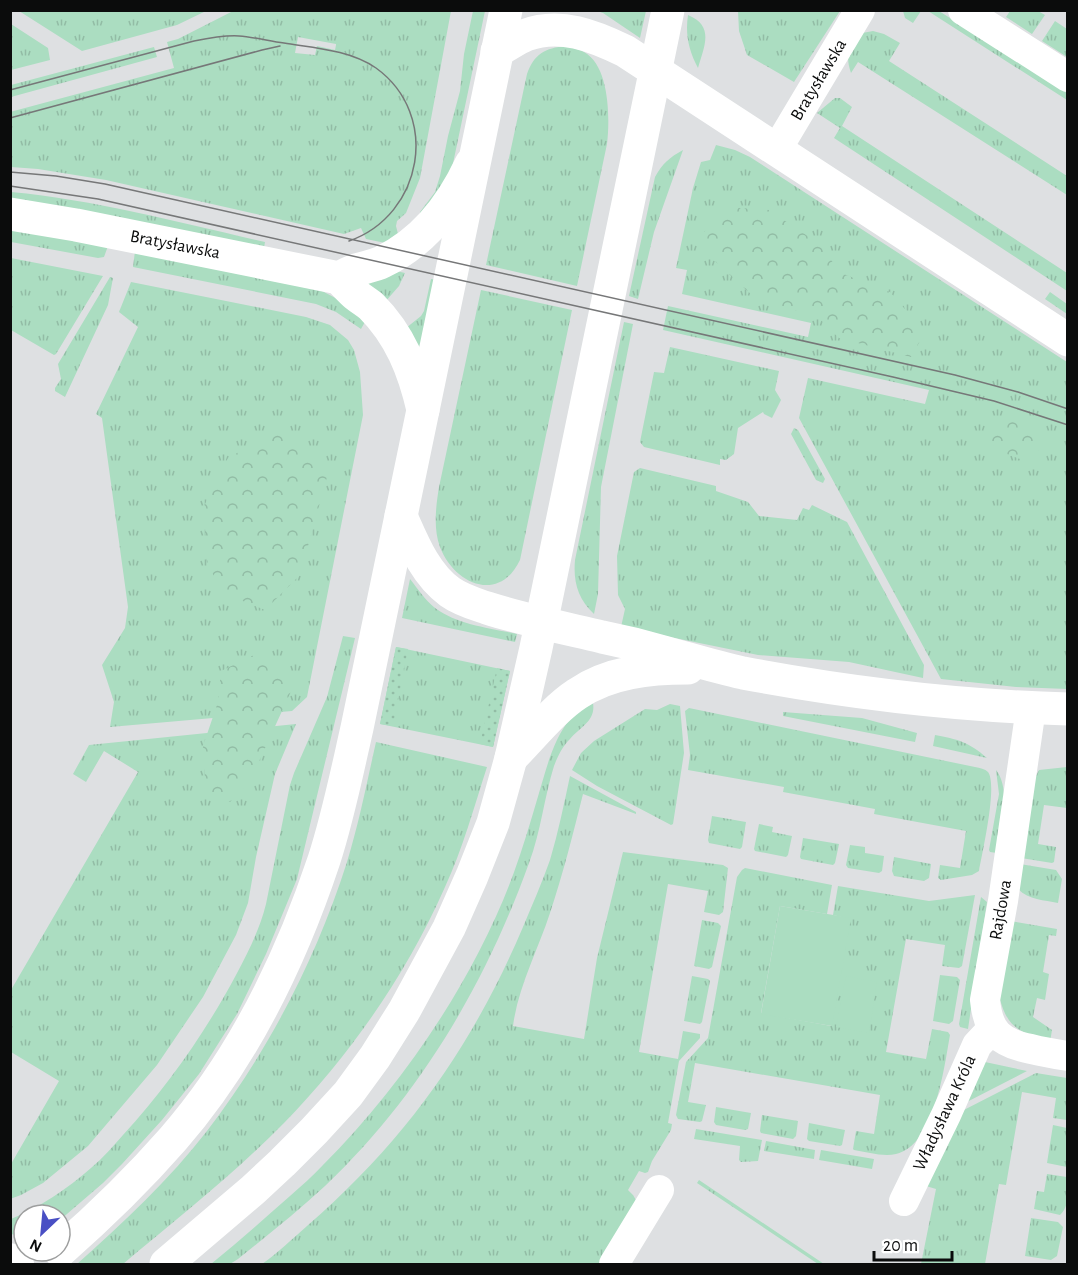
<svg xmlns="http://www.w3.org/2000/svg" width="1078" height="1275" viewBox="0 0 1078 1275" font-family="'Alegreya Sans',sans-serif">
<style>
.grass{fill:url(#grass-tufts);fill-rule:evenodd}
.forest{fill:url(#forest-crowns)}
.park{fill:#abddc1}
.garden{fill:url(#garden-dots)}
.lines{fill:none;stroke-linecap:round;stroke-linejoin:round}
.minor{stroke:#fff;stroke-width:30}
.tertiary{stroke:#fff;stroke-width:33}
.secondary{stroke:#fff;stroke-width:33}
.tram{stroke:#767778;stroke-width:1.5}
.labels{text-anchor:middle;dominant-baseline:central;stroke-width:4.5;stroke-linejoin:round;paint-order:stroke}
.street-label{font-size:18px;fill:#0b0c0c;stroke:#fff}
</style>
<defs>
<pattern id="grass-tufts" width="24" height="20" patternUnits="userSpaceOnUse" patternTransform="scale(1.5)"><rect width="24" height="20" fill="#abddc1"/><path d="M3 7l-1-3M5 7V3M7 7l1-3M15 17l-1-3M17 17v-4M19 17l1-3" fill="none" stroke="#92bca5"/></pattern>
<pattern id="forest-crowns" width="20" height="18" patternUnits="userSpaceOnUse" patternTransform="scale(1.5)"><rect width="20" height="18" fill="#abddc1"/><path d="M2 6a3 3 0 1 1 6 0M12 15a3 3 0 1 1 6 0" fill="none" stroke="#92bca5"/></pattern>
<pattern id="garden-dots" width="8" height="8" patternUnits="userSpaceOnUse" patternTransform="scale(1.5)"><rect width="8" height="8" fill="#abddc1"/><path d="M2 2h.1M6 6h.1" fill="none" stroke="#92bca5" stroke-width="1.8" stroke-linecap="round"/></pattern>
</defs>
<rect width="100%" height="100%" fill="#dee0e2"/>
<path class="grass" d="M19 11H206L177 25 82 51Z
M233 11H451L420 178 406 213 397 221 396 226 400 242 395 245 366 239 361 228 344 234 106 180 38 169 11 167 10 112 174 68 167 42 178 39ZM298 37 336 44V45L335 50 317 46 315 55 295 53Z
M473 11H485L451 173 421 216 420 212 435 192 440 176 448 136 460 91 464 54Z
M597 11H646L640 38 603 13Z
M738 11V10L840 11 794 82 747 55 739 31Z
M903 11V10L921 11 913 23 905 18Z
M928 11H939L1067 93V100Z
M1010 11H1038L1045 15 1032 34 1006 17Z
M688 15C715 26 704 47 698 68 689 51 685 35 688 15Z
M1055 21 1067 29V57L1042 41Z
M11 24 48 48 50 60 11 70Z
M873 31 884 34 900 43 889 61 1067 176V195L858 62 851 73C845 55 849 50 857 34Z
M566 46C572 48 579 49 584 52 610 66 610 120 607 144L577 286 486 265 527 74C534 54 545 48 566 46Z
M154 47 157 57 11 97V85Z
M835 98H840L852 107 842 126 1067 273V291L834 138 840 128 817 113Z
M716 145 735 150 750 157 1067 362V689L1016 687 941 679 799 418 808 378 925 404 929 390 663 330 668 306 808 337 811 323 682 294 687 270 676 268 693 188 701 162 710 160Z
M683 150 654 232 638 299 629 296 655 177C662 164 670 157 683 150Z
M11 192C97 200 181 223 265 242L264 248 11 200Z
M10 230 108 246 104 257 98 258 11 242Z
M135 251 322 291 345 303 366 320 361 329 336 312 316 304 133 267Z
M11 258 103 276 56 354 54 355 11 330Z
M392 270 405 273 399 286 385 302 361 279Z
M110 277 113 278 108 305 65 397 55 391V388L61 379 58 364Z
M431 279 437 280 419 350 406 328 421 316 424 311Z
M131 282 306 317 330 325 348 340 354 350 360 372 363 415 307 697 292 711 110 727 114 702 102 665 125 628 128 607 102 418 96 414 138 327 119 312Z
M481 290 572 310 520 560C499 604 454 584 440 547 433 528 436 506 439 487Z
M1050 292 1067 304V314L1045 299Z
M624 322 633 324 601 487 598 594 594 614C578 599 573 582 575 560Z
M670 347 779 371 775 390 781 400 772 418 764 414 763 412 738 428 734 454 726 460 720 459V465L644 447 640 442 654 372 664 373Z
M794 428 798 430 825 479 823 483 816 480 791 434Z
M640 468 716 486V491L748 502 759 516 797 520 803 508 809 510 812 505 847 522 924 665 923 678 849 662 758 655 621 627 625 609 618 595 617 556 634 472Z
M410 579C418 589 425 600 435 608 458 625 490 628 517 634L515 642 402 618Z
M343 636 355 638 297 879 266 954 237 1014 199 1074 162 1120 122 1164 103 1183 60 1220V1215H24V1237L11 1234V1219C40 1207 67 1189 91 1168 103 1158 113 1146 123 1135 167 1087 205 1033 236 975 248 952 260 929 266 904L290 785 294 773 327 697Z
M396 647 510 671 493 747 380 724Z
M593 703C596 721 580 727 570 739 562 747 558 756 554 766 544 798 541 831 529 863 486 983 419 1097 325 1186 298 1211 268 1235 238 1259L230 1264H211C238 1242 264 1219 290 1196 301 1186 313 1176 323 1165 402 1086 474 980 513 875 523 848 531 820 539 793 547 767 553 739 571 718 577 711 585 708 593 703Z
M670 704 680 706 684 753 673 824 671 825 597 786 572 770 581 753 594 741 645 709 657 710Z
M689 708 975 767C980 768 985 769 988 772 998 785 982 854 979 871L972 875 941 880 938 878 940 865 960 868 966 831 874 814 875 809 783 792 784 787 688 770 690 755 685 711Z
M783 712 862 718 917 733 915 742 783 716Z
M296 724 275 774 256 857 248 903 236 935 203 997 157 1065 88 1146 43 1183 21 1195 10 1199 11 1164 59 1081 11 1052V990L138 772 104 751 86 782 73 774 89 745Z
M935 735C957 739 969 742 987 758L933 746Z
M376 742 487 767C474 807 463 848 445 887 406 975 351 1054 284 1123 234 1174 177 1219 123 1264H77C123 1223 169 1180 207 1131 269 1050 316 959 347 862 359 823 367 782 376 742Z
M1067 767V808L1044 805 1038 844 1056 847 1054 862 1052 863 1021 858 1035 778 1039 770Z
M996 770C1012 790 1000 830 997 853L990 852 989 850 999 794Z
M570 776 636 812V814L583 794C573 834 563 874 550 913 538 950 518 987 513 1026L584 1039 597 958 623 852 723 865 728 868 723 912 719 915 704 912 708 891 668 884 639 1052 678 1059 683 1031 700 1034V1038L679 1061 668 1123 672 1124 671 1130 652 1161 648 1172 645 1173 639 1171 628 1190 633 1195 636 1200 602 1264H262C278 1253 292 1239 307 1226 405 1141 472 1047 523 927 532 905 542 883 550 860 558 833 564 804 570 776Z
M712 816 746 822 742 847 740 849 709 843 708 840Z
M759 824 773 827 772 832 792 836 788 855 786 857 755 851 754 849Z
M803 838 839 844 835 863 833 865 801 859 800 857Z
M850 845 865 847V853L884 856 882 871 879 873 848 868 846 865Z
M894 857 931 864 929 878 924 881 894 876 892 871Z
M1020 864 1056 870 1062 879 1058 903C1044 900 1029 900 1018 889Z
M745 868 832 885 827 914 780 906 761 1013 831 1026 850 919 833 915 838 886 929 901 975 895 962 966 959 968 942 966 945 945 906 939 886 1052 926 1059 932 1029 948 1032 950 1035C944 1068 935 1145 896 1154 883 1157 867 1152 854 1150L853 1149 856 1131 874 1134 880 1095 695 1063 688 1102 706 1105 702 1121 700 1122 678 1119 676 1115 686 1062 708 1038 737 877 742 870Z
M981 897 987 902 968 1029 960 1027 959 1024Z
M702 920 718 923 721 926 712 967 709 969 694 966Z
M1010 921 1057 929 1056 936 1049 935 1043 972 1049 974 1045 1000 1037 998 1033 1017 1052 1030 1050 1042C1019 1031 1008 1030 999 996Z
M940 975 957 977 960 980 953 1021 949 1024 933 1021Z
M692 976 708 979 710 981 702 1022 700 1024 684 1021Z
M985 1062 1027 1071 959 1106Z
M1036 1073 1067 1078V1120L1053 1118 1056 1098 1022 1092 1006 1185 999 1184 985 1264H921L936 1189 926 1186 956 1114Z
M716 1107 751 1113 748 1129 745 1130 716 1125 714 1122Z
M762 1115 798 1121 796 1136 793 1139 761 1133 760 1131Z
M809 1123 845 1130 842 1145 840 1146 809 1141 807 1139Z
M1053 1125 1067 1128V1167L1047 1163Z
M696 1129 762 1140 758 1161 741 1162 739 1160 740 1146 694 1139Z
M766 1141 815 1150 814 1159 764 1151Z
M821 1150 874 1159 872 1169 819 1160Z
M1047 1174 1067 1177C1068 1190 1070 1206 1060 1215L1034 1209 1037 1191 1044 1192Z
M699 1180 824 1264H818L697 1183Z
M1031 1218 1058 1222 1063 1227 1057 1256 1051 1260 1025 1256Z"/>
<path class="forest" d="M727 207 769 210 818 243 841 273 890 292 925 332 911 357 839 338 820 319 753 296 716 262 703 233Z
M1019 418 1048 440 1028 462 996 450 986 435 994 419Z
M280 429 327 477 300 575 265 610 228 595 207 566 204 506 228 458Z
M256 654 293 687 250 781 230 802 206 790 203 746 218 702 221 671Z"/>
<path class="park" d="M780 906 851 918 832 1026 761 1014Z
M846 976 877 982 869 1033 836 1027Z"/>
<path class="garden" d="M396 647 408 649 393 726 380 724Z
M497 668 510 671 493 747 480 744Z"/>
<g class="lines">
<path class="minor" d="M963 10 1068 77
M777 149 860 10
M1031 708 1003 901 985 1000C988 1032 1000 1043 1031 1049 1043 1052 1055 1054 1068 1056
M904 1201 946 1115 977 1045 992 1029
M10 1258 19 1264
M614 1264 659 1190"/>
<path class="tertiary" d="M497 51C507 46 516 39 526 35 560 22 594 36 625 51L1068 340
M10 214 76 225 339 278C345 284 350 290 356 295 361 299 366 302 371 306 400 335 414 370 423 410
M339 278C345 275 350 272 356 270 365 267 374 266 382 262 424 242 452 205 471 164
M401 516C413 543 425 574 450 592 461 600 475 604 487 608 525 620 564 628 602 637 622 641 643 646 664 652 690 659 716 667 743 673 849 693 959 706 1068 709
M511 758C531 738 554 709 577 694 609 672 650 668 688 668"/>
<path class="secondary" d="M60 1251C100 1216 138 1179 173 1139 242 1060 291 959 324 860 338 817 347 772 357 728L506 10
M166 1264 253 1190 282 1163 314 1131 348 1094 375 1057 404 1011 449 928 472 876 493 823 511 758 536 648 668 10"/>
<path class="tram" d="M10 90 194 41C209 38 224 35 239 36 254 37 269 41 284 43 315 48 350 50 376 68 441 115 423 215 349 241
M10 118 262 50 280 46
M10 172 56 176 105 184 955 375 1018 392 1068 409
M10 186 98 199 893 377 994 401 1068 425"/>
</g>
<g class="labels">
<g class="street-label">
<text transform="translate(819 80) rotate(-59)">Bratysławska</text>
<text transform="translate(175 245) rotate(11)">Bratysławska</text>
<text transform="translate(1001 910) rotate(-80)">Rajdowa</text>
<text transform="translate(945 1113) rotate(-65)">Władysława Króla</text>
</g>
</g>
<rect width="1078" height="1275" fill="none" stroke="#0b0c0c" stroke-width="24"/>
<g transform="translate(42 1233) rotate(206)"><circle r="28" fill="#ffffff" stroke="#9d9e9e" stroke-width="1.5"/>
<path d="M0-4.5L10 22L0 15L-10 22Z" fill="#494fc4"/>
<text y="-9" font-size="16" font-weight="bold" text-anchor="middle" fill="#0b0c0c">N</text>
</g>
<path d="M874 1251v9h78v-9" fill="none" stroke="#0b0c0c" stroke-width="3"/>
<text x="883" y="1251" font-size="18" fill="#0b0c0c" stroke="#ffffff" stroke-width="4.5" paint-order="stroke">20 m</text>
</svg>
